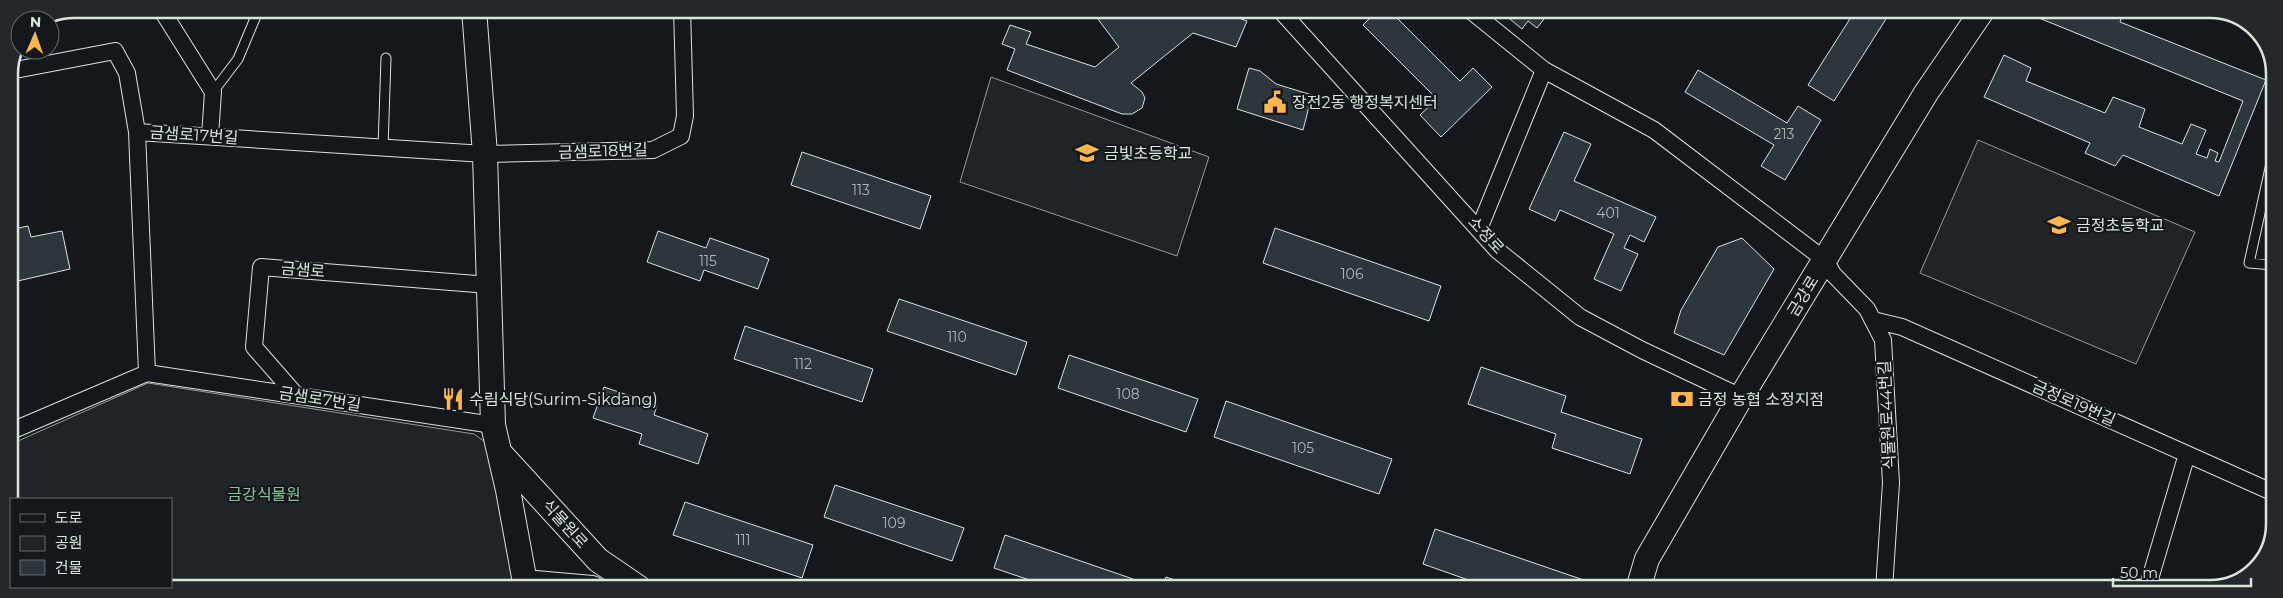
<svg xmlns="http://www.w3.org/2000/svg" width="2283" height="598" viewBox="0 0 2283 598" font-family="Montserrat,'Noto Sans KR',sans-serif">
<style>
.green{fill:#202428;stroke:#939e99}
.building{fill:#2c363c;stroke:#d8e6dc}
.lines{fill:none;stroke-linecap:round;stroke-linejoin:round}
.lane-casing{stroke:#d8e6dc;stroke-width:11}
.street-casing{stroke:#d8e6dc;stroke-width:18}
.secondary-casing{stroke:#d8e6dc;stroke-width:26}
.lane{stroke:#14181c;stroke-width:9}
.street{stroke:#14181c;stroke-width:16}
.secondary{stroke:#14181c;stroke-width:24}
.labels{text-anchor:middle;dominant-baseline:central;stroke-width:4;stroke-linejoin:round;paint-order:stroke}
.number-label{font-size:14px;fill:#adbab4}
.poi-label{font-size:16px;fill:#d8e6dc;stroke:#14181c;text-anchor:start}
.street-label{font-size:16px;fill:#d8e6dc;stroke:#14181c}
.park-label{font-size:16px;fill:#8ac095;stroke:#14181c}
.rim{fill:none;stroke:#d8e6dc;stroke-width:2.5}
</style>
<rect width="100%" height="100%" fill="#14181c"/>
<path class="green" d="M991 77 1209 157 1177 256 960 182Z
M1978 140 2195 232 2136 364 1920 273Z
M148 383 474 434 499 452 526 588 57 587H171V499H11V534L9 529V445Z"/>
<path class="building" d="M1091 10H1217L1247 21 1236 47 1193 33 1131 83 1142 92 1145 98 1142 108 1132 114H1122L1007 70 1015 49 1002 44 1010 25 1031 32 1026 44 1095 67 1119 47Z
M1378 10H1389L1460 81 1473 68 1492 87 1441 137 1420 115 1437 99 1363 25Z
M1499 10H1551L1537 28 1528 21 1522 29Z
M1847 11H1891L1834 101 1808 85 1853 14Z
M2042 11H2124L2120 22 2266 80 2219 196 2123 155 2115 166 2085 153 2090 143 1984 97 2004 55 2031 68 2026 81 2105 113 2113 97 2145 109 2139 127 2182 144 2191 124 2206 130 2196 154 2207 158 2210 149 2218 153 2215 161 2219 162 2243 101 2039 18Z
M1249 68 1260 71 1276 84 1312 95 1303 130 1237 109Z
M1698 70 1787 123 1798 106 1821 120 1785 180 1761 166 1774 145 1685 92Z
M1564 132 1591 144 1574 181 1656 217 1644 242 1630 235 1624 248 1638 254 1621 291 1594 279 1614 234 1560 210 1555 221 1529 209Z
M802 152 931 196 920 229 791 185Z
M28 226 31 237 62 231 70 269 9 283V230Z
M1275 228 1441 286 1429 321 1263 263Z
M658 231 706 248 710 238 769 259 758 289 704 270 700 281 647 262Z
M1742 238 1774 269 1724 355 1674 333 1681 310 1718 247Z
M899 299 1027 342 1016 375 887 331Z
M745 326 873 369 862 402 734 359Z
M1069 355 1198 399 1186 432 1058 388Z
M1481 367 1566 396 1561 412 1642 439 1630 474 1552 448 1556 434 1468 404Z
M604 387 657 405 654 415 708 434 698 464 639 444 642 434 593 418Z
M1226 401 1392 459 1379 494 1214 437Z
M835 485 964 528 952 561 824 517Z
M685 502 813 545 802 578 673 535Z
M1435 529 1601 586 1600 589H1494L1423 564Z
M1005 535 1133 579 1130 588H1053L994 568Z
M1166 577 1197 588H1162Z"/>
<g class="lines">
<defs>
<path id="lane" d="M213 92 238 59 259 9
M383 147 386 58
M2273 265 2249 263 2274 150"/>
<path id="street" d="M161 9 213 92 210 136
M1280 10 1497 250 1580 317 1642 350 1741 397
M1470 10 1544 70 1654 130 1825 260 1833 274 1867 309 1883 340 1891 483 1884 589
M10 71 115 51 127 73 137 132 147 373
M137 132 485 154 653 150 681 136 685 116 682 9
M1479 229 1544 70
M1873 320 1902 327 2272 492
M296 395 254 347 261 267 489 285
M9 432 147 373 493 425
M2147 589 2187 454"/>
<path id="secondary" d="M474 9 485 154 493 425 508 490 526 588
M500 453 598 560 639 588
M524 582 592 588
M1638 589 1647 559 1741 397 1926 93 1982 11"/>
</defs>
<use href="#lane" class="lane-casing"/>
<use href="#street" class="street-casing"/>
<use href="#secondary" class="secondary-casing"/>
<use href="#lane" class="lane"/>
<use href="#street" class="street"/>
<use href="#secondary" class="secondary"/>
</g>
<defs>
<symbol id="civic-bare" viewBox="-9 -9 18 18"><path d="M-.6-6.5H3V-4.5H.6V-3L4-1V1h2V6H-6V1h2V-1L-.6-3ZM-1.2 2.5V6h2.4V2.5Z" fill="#ffb74d" stroke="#14181c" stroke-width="2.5" paint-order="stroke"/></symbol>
<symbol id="school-bare" viewBox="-9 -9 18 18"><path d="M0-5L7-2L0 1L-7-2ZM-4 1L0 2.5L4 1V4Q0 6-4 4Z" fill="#ffb74d" stroke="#14181c" stroke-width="2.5" paint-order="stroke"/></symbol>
<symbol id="restaurant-bare" viewBox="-9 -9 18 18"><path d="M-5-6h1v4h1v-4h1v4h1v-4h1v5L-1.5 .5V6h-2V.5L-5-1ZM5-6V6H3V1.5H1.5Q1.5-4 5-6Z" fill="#ffb74d" stroke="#14181c" stroke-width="2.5" paint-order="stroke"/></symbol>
<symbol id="bank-bare" viewBox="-9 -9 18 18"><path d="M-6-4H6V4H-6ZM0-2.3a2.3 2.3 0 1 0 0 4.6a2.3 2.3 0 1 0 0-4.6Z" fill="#ffb74d" stroke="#14181c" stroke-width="2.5" paint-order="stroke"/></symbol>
</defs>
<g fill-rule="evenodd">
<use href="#civic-bare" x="1259" y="86" width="32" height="32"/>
<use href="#school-bare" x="1071" y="137" width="32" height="32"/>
<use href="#school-bare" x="2043" y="209" width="32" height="32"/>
<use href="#restaurant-bare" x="437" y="383" width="32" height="32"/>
<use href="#bank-bare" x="1666" y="383" width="32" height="32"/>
</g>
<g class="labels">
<g class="number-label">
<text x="1784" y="134">213</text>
<text x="861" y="190">113</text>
<text x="1608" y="213">401</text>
<text x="708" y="261">115</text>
<text x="1352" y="274">106</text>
<text x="957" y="337">110</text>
<text x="803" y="364">112</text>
<text x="1128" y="394">108</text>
<text x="1303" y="448">105</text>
<text x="894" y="523">109</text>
<text x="743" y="540">111</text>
</g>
<g class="poi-label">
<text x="1292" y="102">장전2동 행정복지센터</text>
<text x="1104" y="153">금빛초등학교</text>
<text x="2076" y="225">금정초등학교</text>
<text x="469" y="399">수림식당(Surim-Sikdang)</text>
<text x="1698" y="399">금정 농협 소정지점</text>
</g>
<g class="street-label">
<text transform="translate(194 135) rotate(4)">금샘로17번길</text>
<text transform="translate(603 151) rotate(-2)">금샘로18번길</text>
<text transform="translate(1486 235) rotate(47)">소정로</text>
<text transform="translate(303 270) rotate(5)">금샘로</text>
<text transform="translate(1803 296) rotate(-59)">금강로</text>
<text transform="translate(320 399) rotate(9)">금샘로7번길</text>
<text transform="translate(2074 403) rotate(24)">금정로19번길</text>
<text transform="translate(1887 415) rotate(-93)">식물원로44번길</text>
<text transform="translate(565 524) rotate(48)">식물원로</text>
</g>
<g class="park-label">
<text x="264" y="494">금강식물원</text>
</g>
</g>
<path d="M0 0H2283V598H0ZM74 18H2210A56 56 0 0 1 2266 74V524A56 56 0 0 1 2210 580H74A56 56 0 0 1 18 524V74A56 56 0 0 1 74 18Z" fill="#24282b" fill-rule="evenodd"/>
<path class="rim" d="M74 18H2210A56 56 0 0 1 2266 74V524A56 56 0 0 1 2210 580H74A56 56 0 0 1 18 524V74A56 56 0 0 1 74 18Z"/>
<rect x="10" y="498" width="162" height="90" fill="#14181c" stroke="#626a69"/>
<rect x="20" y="514" width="25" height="8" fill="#14181c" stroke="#626a69"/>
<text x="55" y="523" font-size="15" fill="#d8e6dc">도로</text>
<rect x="20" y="536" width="25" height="15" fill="#202428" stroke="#626a69"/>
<text x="55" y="548" font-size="15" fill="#d8e6dc">공원</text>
<rect x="20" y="560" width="25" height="15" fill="#2c363c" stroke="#626a69"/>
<text x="55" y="573" font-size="15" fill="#d8e6dc">건물</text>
<g transform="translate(35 35) rotate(2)"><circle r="24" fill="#14181c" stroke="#626a69"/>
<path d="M0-4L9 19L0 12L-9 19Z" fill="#ffb74d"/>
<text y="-8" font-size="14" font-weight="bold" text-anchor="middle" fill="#d8e6dc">N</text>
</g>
<path d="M2113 578v8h138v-8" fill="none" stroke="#d8e6dc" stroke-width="2.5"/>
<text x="2120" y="578" font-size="15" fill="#d8e6dc" stroke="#14181c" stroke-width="4" paint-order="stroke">50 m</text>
</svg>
